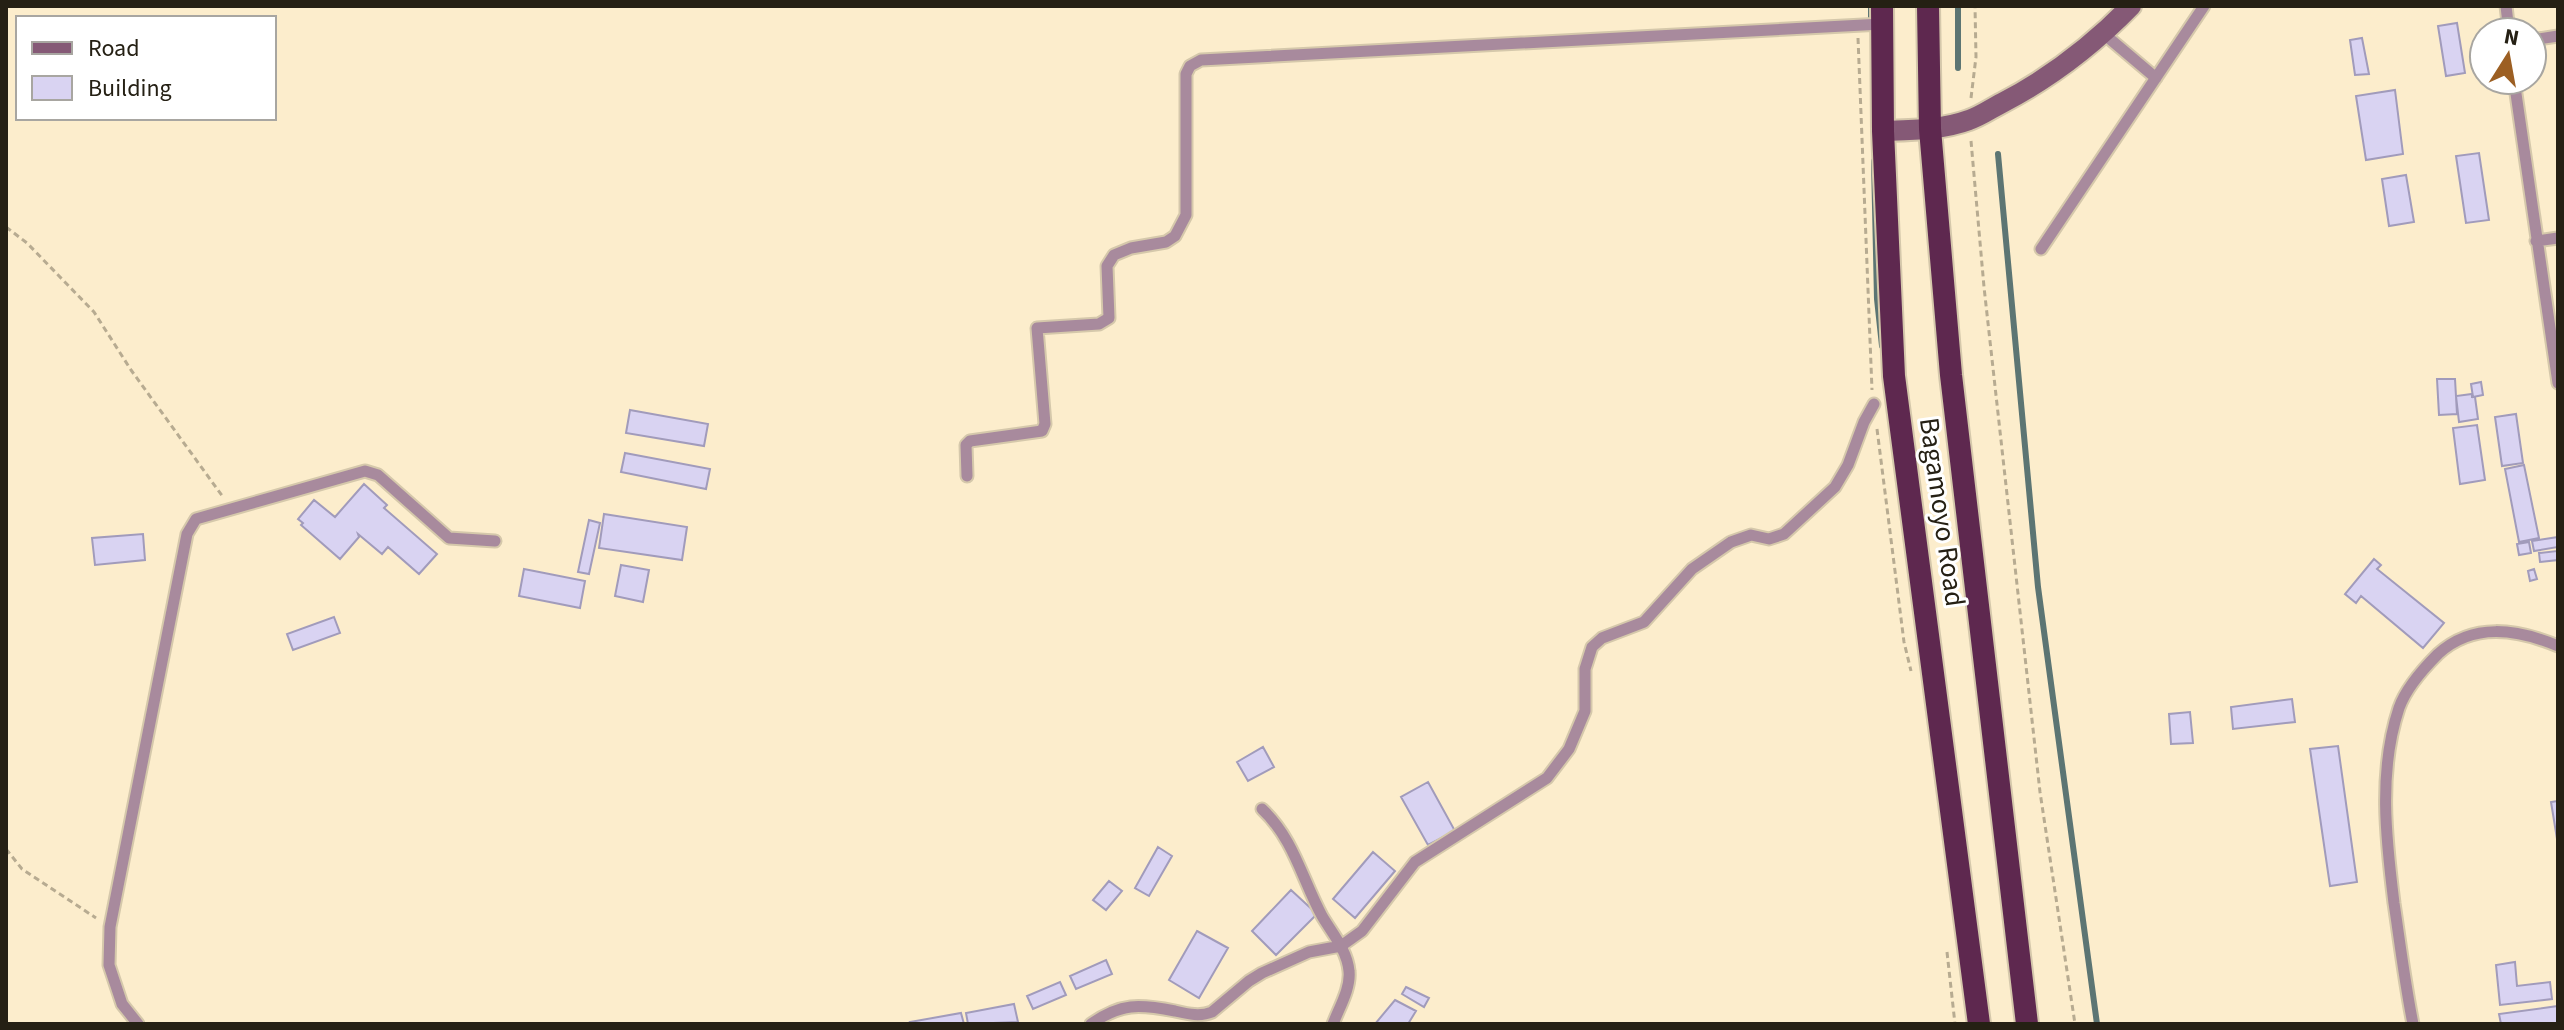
<svg xmlns="http://www.w3.org/2000/svg" width="2564" height="1030" viewBox="0 0 2564 1030" font-family="'Source Sans 3',sans-serif">
<style>
.lines{fill:none;stroke-linecap:round;stroke-linejoin:round}
.stream{stroke:#5c7573;stroke-width:6}
.building{fill:#d9d3f2;stroke:#a19bbb;stroke-width:2}
.service-casing{stroke:#d5c8ab;stroke-width:15}
.secondary-casing{stroke:#d5c8ab;stroke-width:24}
.trunk-casing{stroke:#d5c8ab;stroke-width:26}
.path{stroke:#b7ab91;stroke-width:3;stroke-dasharray:6 4;stroke-linecap:butt}
.service{stroke:#a88a9d;stroke-width:11}
.secondary{stroke:#855976;stroke-width:20}
.trunk{stroke:#5e284f;stroke-width:22}
.labels{text-anchor:middle;dominant-baseline:central;stroke-width:6;stroke-linejoin:round;paint-order:stroke}
.street-label{font-size:28px;fill:#252014;stroke:#fff}
</style>
<rect width="100%" height="100%" fill="#fcedcc"/>
<g class="lines">
<path class="stream" d="M1871 6V21
M1958 68V6
M1998 154 2038 587 2097 1024
M1874 161 1877 299 1882 346"/>
</g>
<path class="building" d="M2457 23 2465 73 2446 76 2438 26Z
M2362 38 2369 74 2355 75 2350 40Z
M2395 90 2403 154 2366 160 2356 96Z
M2479 153 2489 220 2466 223 2456 156Z
M2406 175 2414 222 2389 226 2382 179Z
M2437 379H2455L2457 414 2439 415Z
M2481 382 2483 395 2473 397 2471 384Z
M2472 394V397H2475L2478 419 2459 422 2456 396Z
M630 410 708 424 704 446 626 433Z
M2516 414 2523 463 2502 466 2495 417Z
M2477 425 2485 480 2460 484 2453 428Z
M625 453 710 469 706 489 621 472Z
M2524 465 2539 538 2519 542 2505 469Z
M364 484 387 505 384 508 437 554 419 574 388 547 382 554 358 534 359 537 340 559 301 525 303 523 298 519 314 500 335 517Z
M604 514 687 527 682 560 599 548Z
M589 520 600 523 589 574 578 572Z
M143 534 145 560 95 565 92 538Z
M2558 537V547L2534 551 2532 541Z
M2529 542 2531 553 2519 555 2517 544Z
M2557 551 2558 560 2540 562 2539 553Z
M2374 559 2381 565 2377 569 2444 623 2423 648 2361 596 2356 603 2345 594Z
M621 565 649 570 643 602 615 596Z
M524 569 585 581 580 608 519 596Z
M2534 569 2537 579 2530 581 2528 571Z
M334 617 340 633 293 650 287 634Z
M2292 699 2295 722 2233 729 2231 707Z
M2190 712 2193 743 2171 744 2169 714Z
M2338 746 2357 882 2330 886 2310 749Z
M1263 747 1274 767 1248 781 1237 762Z
M1428 782 1455 831 1428 845 1401 797Z
M2558 801V845L2551 802Z
M1158 847 1172 856 1149 896 1135 888Z
M1373 852 1395 871 1355 918 1333 899Z
M1109 881 1122 891 1106 910 1093 900Z
M1291 890 1317 914 1276 955 1252 931Z
M1197 931 1228 948 1199 998 1169 980Z
M1106 960 1112 974 1076 989 1070 976Z
M2515 962 2517 986 2550 982 2552 999 2500 1005 2496 965Z
M1060 982 1066 995 1033 1009 1027 996Z
M1406 987 1429 998 1424 1007 1402 994Z
M1395 1000 1416 1011 1408 1024H1375Z
M1014 1004 1018 1022 968 1024 966 1013Z
M2558 1006V1024H2501L2499 1014Z
M961 1013 964 1024H911L910 1022Z"/>
<g class="lines">
<defs>
<path id="service" d="M2506 6 2509 32
M2104 34 2156 78
M2532 40 2558 36
M2514 80 2558 383
M2536 241 2558 238
M2041 249 2204 6
M967 476 966 445 970 441 1042 431 1045 424 1037 328 1099 324 1109 318 1107 266 1114 255 1131 248 1166 242 1175 236 1186 215V74L1190 66 1201 60 1882 24
M1262 809C1294 839 1302 879 1322 916 1332 933 1347 950 1349 971 1351 988 1339 1008 1333 1024
M138 1024 122 1004 109 965 110 927 187 534 196 519 365 471 378 475 449 538 495 541
M1091 1024C1121 1003 1139 1004 1175 1011 1188 1014 1200 1017 1212 1012L1249 981 1262 973 1309 952 1341 946 1362 931 1415 862 1547 778 1569 749 1585 711V669L1592 647 1602 638 1644 622 1692 569 1731 542 1751 535 1769 539 1784 534 1835 487 1848 465 1864 422 1874 404
M2413 1024C2405 984 2400 943 2394 903 2386 839 2378 771 2399 708 2406 688 2423 669 2438 654 2473 622 2517 629 2558 646"/>
<path id="secondary" d="M1883 131C1912 130 1942 130 1969 120 1981 116 1992 108 2002 103 2052 77 2093 45 2131 6"/>
<path id="trunk" d="M1882 6 1883 131 1894 376 1979 1024
M1928 6 1930 129 1951 375 2027 1024"/>
</defs>
<use href="#service" class="service-casing"/>
<use href="#secondary" class="secondary-casing"/>
<use href="#trunk" class="trunk-casing"/>
<path class="path" d="M1858 38 1872 390
M1971 98 1976 57 1975 6
M1971 141 1984 287 2040 792 2075 1024
M6 227 27 243 94 312 131 370 223 497
M1877 429 1904 642 1911 671
M6 849 22 869 96 918
M1947 952 1955 1024"/>
<use href="#service" class="service"/>
<use href="#secondary" class="secondary"/>
<use href="#trunk" class="trunk"/>
</g>
<g class="labels">
<g class="street-label">
<text transform="translate(1942 512) rotate(82)">Bagamoyo Road</text>
</g>
</g>
<rect width="2564" height="1030" fill="none" stroke="#252014" stroke-width="16"/>
<rect x="16" y="16" width="260" height="104" fill="#ffffff" stroke="#a8a6a1" stroke-width="2"/>
<rect x="32" y="42" width="40" height="12" fill="#855976" stroke="#a8a6a1" stroke-width="2"/>
<text x="88" y="56" font-size="24" fill="#252014">Road</text>
<rect x="32" y="76" width="40" height="24" fill="#d9d3f2" stroke="#a8a6a1" stroke-width="2"/>
<text x="88" y="96" font-size="24" fill="#252014">Building</text>
<g transform="translate(2508 56) rotate(11)"><circle r="38" fill="#ffffff" stroke="#a8a6a1" stroke-width="2"/>
<path d="M0-6L14 30L0 20L-14 30Z" fill="#9c5f23"/>
<text y="-12" font-size="22" font-weight="bold" text-anchor="middle" fill="#252014">N</text>
</g>
</svg>
